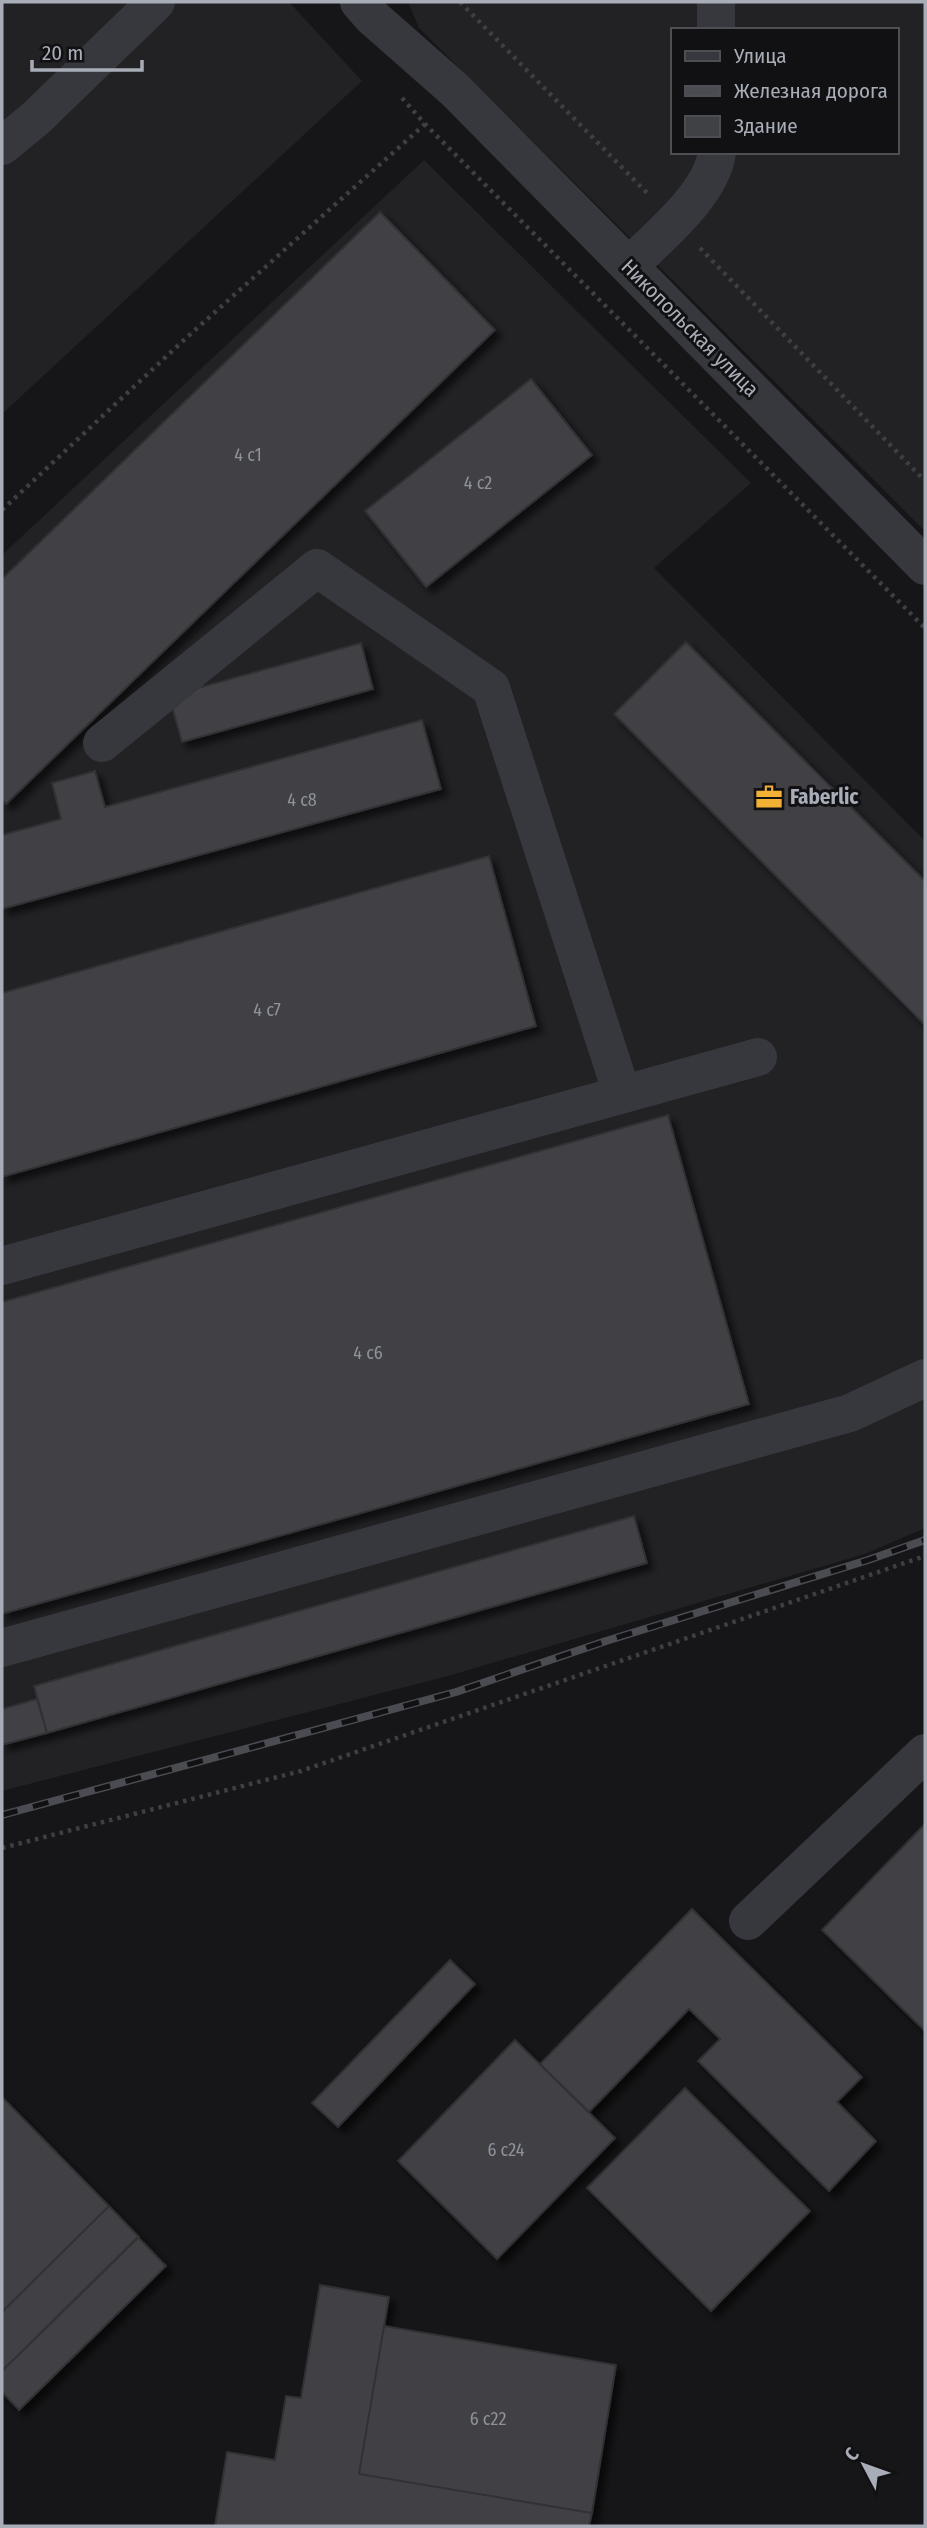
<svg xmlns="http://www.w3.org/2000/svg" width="927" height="2528" viewBox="0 0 927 2528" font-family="'Fira Sans Condensed',sans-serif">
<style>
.built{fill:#222225;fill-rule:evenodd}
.building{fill:#404145;stroke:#303034;stroke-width:2;filter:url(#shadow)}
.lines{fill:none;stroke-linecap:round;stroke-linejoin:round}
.path{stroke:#3d3f44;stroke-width:4.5;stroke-dasharray:3.5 5;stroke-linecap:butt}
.minor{stroke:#37383d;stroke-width:38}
.rail-casing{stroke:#4a4c52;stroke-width:8}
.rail{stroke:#111113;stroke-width:5;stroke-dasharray:16;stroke-linecap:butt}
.labels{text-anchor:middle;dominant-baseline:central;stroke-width:6;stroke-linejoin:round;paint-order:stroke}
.number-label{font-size:18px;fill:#8e929b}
.street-label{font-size:21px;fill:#a8adb8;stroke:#111113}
.poi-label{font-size:21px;font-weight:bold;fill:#a8adb8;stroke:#111113;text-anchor:start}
</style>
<defs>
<filter id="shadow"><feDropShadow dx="6" dy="6" stdDeviation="3.5" flood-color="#0009"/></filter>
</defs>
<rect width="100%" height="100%" fill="#161618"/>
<path class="built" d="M2 2H289L362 81 2 414Z
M408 2H925V531L419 28ZM673 30H897V152H673Z
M424 160 751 483 654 568 925 841V1528L865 1554 448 1676 2 1791V555Z"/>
<path class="building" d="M380 212 495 330 6 804 2 800V579Z
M531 379 592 455 426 587 365 511Z
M686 642 925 881V1025L614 714Z
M361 643 373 689 182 742 169 696Z
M422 720 441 789 2 909V835L61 819 52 783 95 771 105 807Z
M489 856 536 1026 2 1177V993Z
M668 1115 749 1404 2 1614V1302Z
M634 1516 647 1563 47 1733 34 1686Z
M37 1699 47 1733 2 1745V1709Z
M925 1824V2031L822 1930Z
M692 1909 862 2077 837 2102 876 2141 829 2191 698 2061 720 2039 689 2009 589 2112 540 2064Z
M450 1960 475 1984 338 2127 312 2103Z
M515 2040 615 2138 497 2259 398 2161Z
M685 2088 810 2211 711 2311 587 2188Z
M2 2097 109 2206 2 2312Z
M109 2206 139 2237 2 2371V2312Z
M138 2237 166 2266 19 2410 2 2392V2371Z
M320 2285 389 2297 359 2474 592 2513 589 2526H215L227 2452 275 2460 286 2396 301 2398Z
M384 2326 616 2365 592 2513 359 2474Z"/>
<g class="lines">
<path class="path" d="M460 2 648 194
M402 98 425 124 925 628
M700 248 925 481
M2 510 185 339 425 124
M2 1848 301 1771 925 1556"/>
<path class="minor" d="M359 2 371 16 455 90 925 566
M716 2V30
M2 146 36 118 156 2
M629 266C658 237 712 194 717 152
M102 743 317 568 491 688 622 1094
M2 1266 758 1057
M2 1648 850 1413 925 1378
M748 1921 925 1753"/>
<defs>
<path id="rail" d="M2 1815 456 1692 606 1641 868 1560 925 1540"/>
</defs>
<use href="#rail" class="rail-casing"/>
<use href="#rail" class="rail"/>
</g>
<defs>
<symbol id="office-bare" viewBox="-9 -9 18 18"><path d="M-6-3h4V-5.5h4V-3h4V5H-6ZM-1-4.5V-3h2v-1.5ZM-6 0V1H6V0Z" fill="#f2b134" stroke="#111113" stroke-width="2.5" paint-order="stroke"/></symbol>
</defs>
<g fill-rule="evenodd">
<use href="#office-bare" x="750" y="778" width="38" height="38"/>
</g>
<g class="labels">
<g class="number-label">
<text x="248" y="455">4 с1</text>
<text x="478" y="483">4 с2</text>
<text x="302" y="800">4 с8</text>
<text x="267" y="1010">4 с7</text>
<text x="368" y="1353">4 с6</text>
<text x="506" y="2150">6 с24</text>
<text x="488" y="2419">6 с22</text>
</g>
<g class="street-label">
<text transform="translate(690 328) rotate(45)">Никопольская улица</text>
</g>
<g class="poi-label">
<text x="790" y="797">Faberlic</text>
</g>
</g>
<rect width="927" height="2528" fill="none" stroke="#a8adb8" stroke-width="7"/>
<rect x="671" y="28" width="228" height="126" fill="#111113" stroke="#4d4f55" stroke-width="2"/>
<rect x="685" y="51" width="35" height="10" fill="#37383d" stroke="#4d4f55" stroke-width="2"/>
<text x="734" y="63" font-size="21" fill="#a8adb8">Улица</text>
<rect x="685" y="86" width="35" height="10" fill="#4a4c52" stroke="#4d4f55" stroke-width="2"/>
<text x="734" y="98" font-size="21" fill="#a8adb8">Железная дорога</text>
<rect x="685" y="116" width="35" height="21" fill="#404145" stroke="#4d4f55" stroke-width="2"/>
<text x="734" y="133" font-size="21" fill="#a8adb8">Здание</text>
<g transform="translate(864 2465) rotate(311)" stroke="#111113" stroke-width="5" paint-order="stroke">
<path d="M0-5L12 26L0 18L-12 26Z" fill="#a8adb8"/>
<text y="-10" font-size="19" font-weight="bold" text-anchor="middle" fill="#a8adb8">С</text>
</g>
<path d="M32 60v10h110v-10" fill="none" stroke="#a8adb8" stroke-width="3.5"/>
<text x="42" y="60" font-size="21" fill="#a8adb8" stroke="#111113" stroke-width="5" paint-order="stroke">20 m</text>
</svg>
